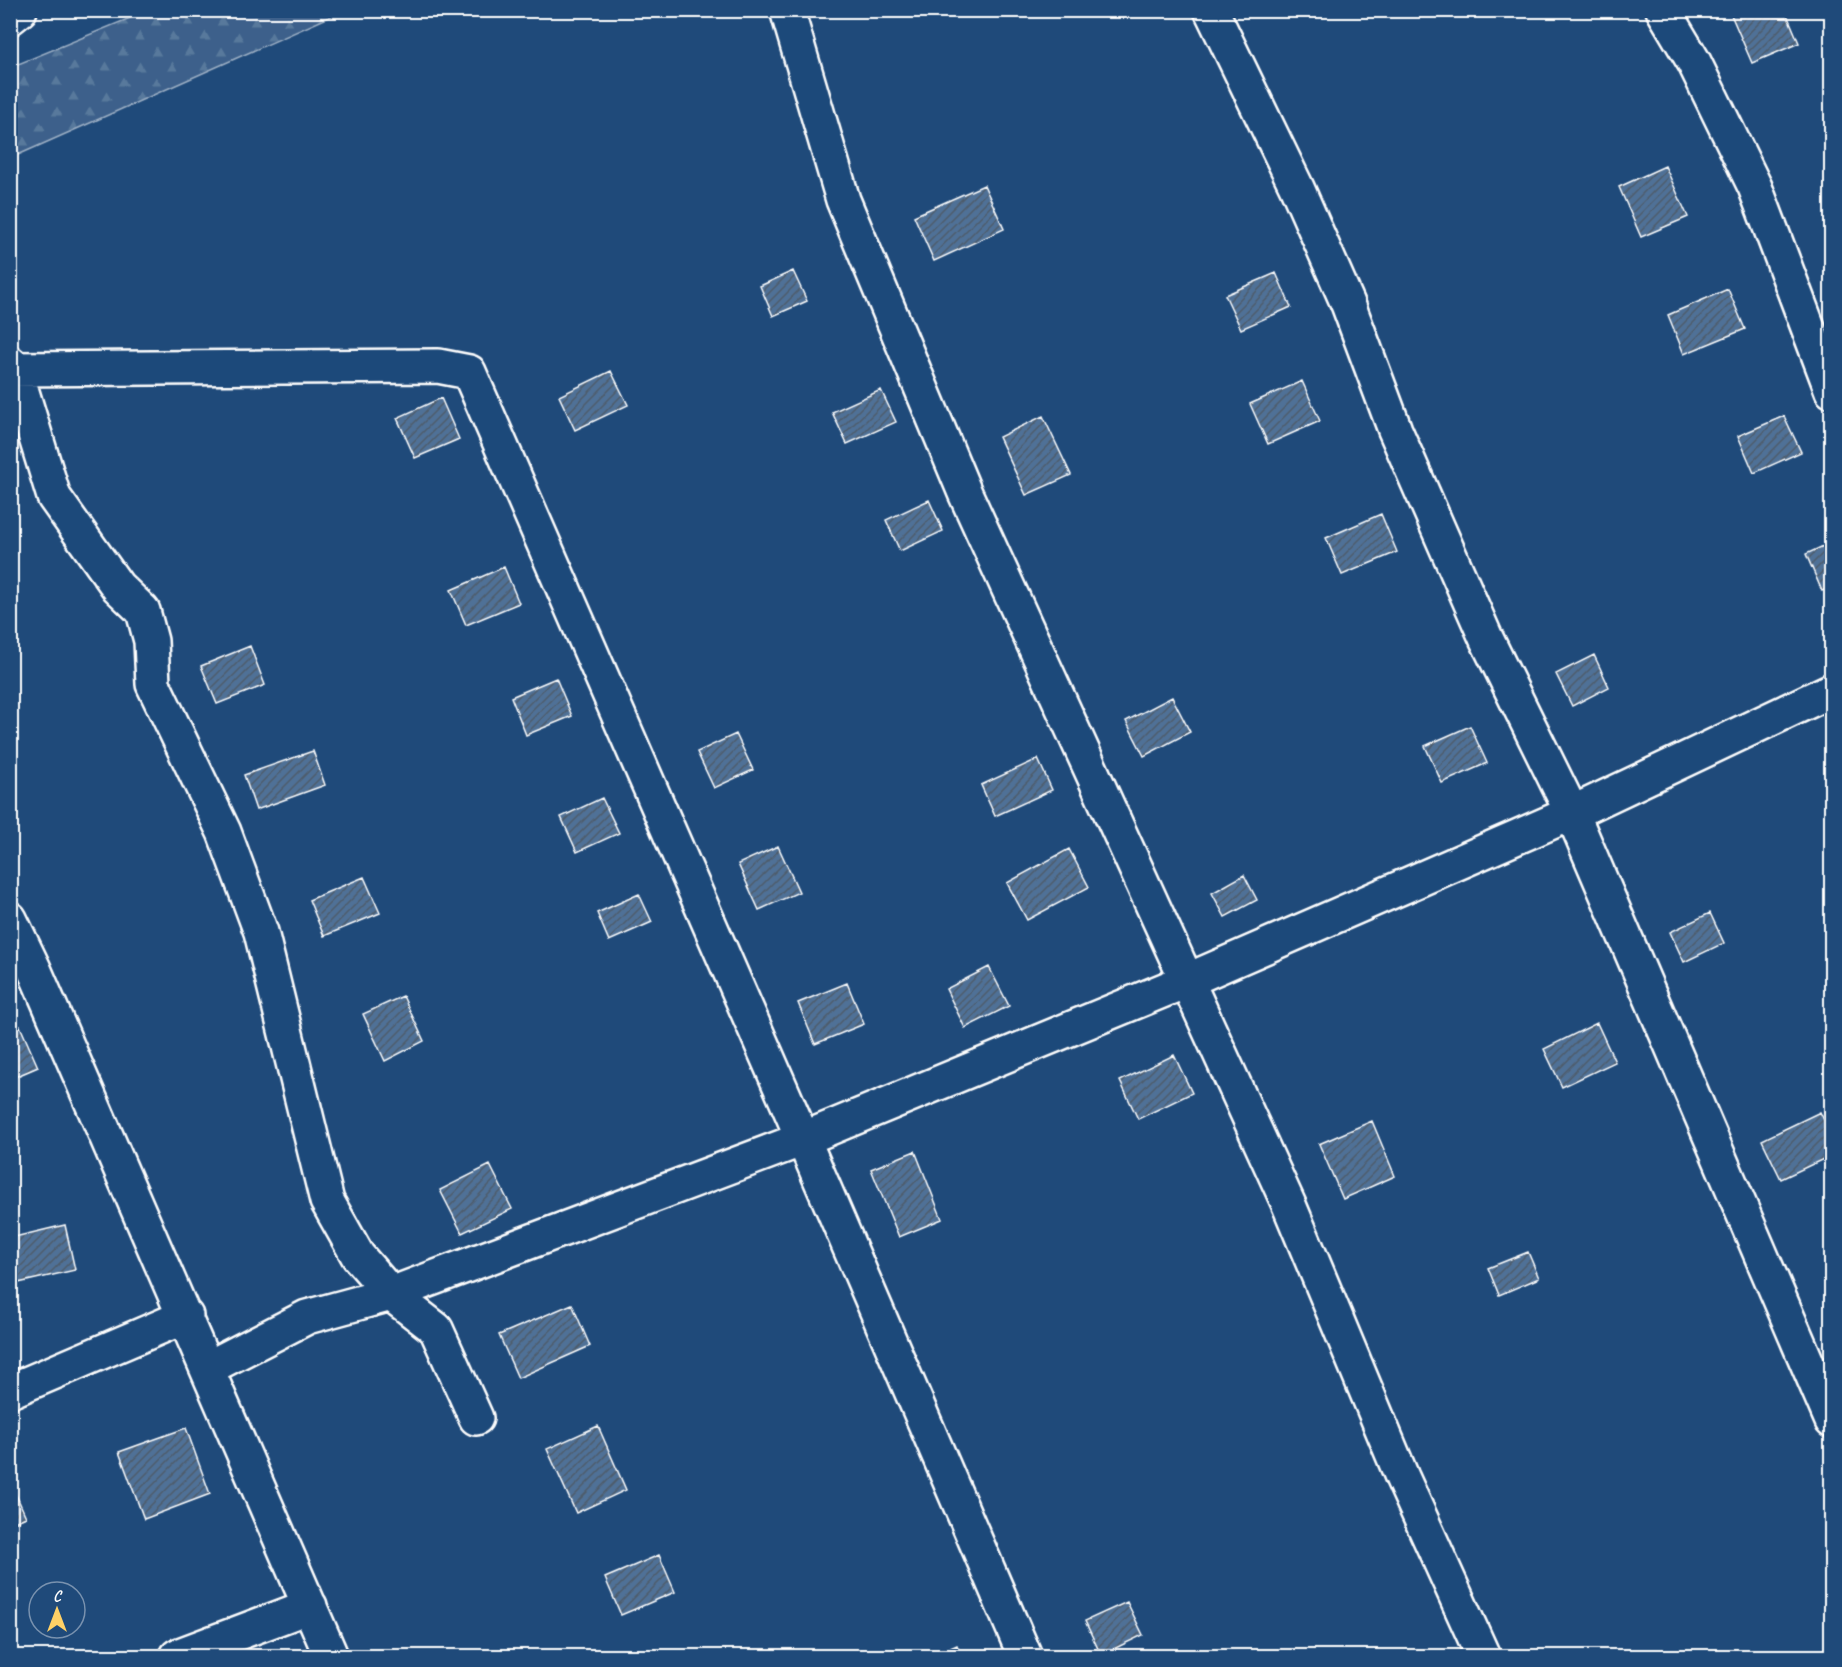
<svg xmlns="http://www.w3.org/2000/svg" width="1842" height="1667" viewBox="0 0 1842 1667" font-family="Caveat,sans-serif">
<style>
.forest{fill:url(#forest-firs);stroke:#9eb0c5;stroke-width:1.5}
.building{fill:url(#building-hatch);stroke:#fff;stroke-width:1.5}
.lines{fill:none;stroke-linecap:round;stroke-linejoin:round}
.minor-casing{stroke:#fff;stroke-width:38}
.minor{stroke:#1f4a7a;stroke-width:33}
</style>
<defs>
<pattern id="forest-firs" width="22" height="20" patternUnits="userSpaceOnUse" patternTransform="scale(1.5)"><rect width="22" height="20" fill="#3c618b"/><path d="M5 1l3.5 6h-7zM16 11l3.5 6h-7z" fill="#59799c"/></pattern>
<pattern id="building-hatch" width="6" height="6" patternUnits="userSpaceOnUse" patternTransform="scale(1.5)"><rect width="6" height="6" fill="#507197"/><path d="M-1 1l2-2M0 6l6-6M5 7l2-2" fill="none" stroke="#4e5b6a"/></pattern>
</defs>
<rect width="100%" height="100%" fill="#1f4a7a"/>
<filter id="ink" filterUnits="userSpaceOnUse"><feTurbulence type="fractalNoise" baseFrequency=".0167" numOctaves="2"/><feDisplacementMap in="SourceGraphic" scale="12" xChannelSelector="R" yChannelSelector="G"/><feConvolveMatrix kernelMatrix="1 2 1 2 8 2 1 2 1" color-interpolation-filters="sRGB"/></filter>
<g filter="url(#ink)">
<path class="forest" d="M147 11H343L11 158V67Z"/>
<path class="building" d="M1729 10H1785L1799 43 1752 63Z
M1665 166 1688 217 1641 237 1619 187Z
M984 185 1004 229 934 261 914 216Z
M793 271 807 301 773 316 760 286Z
M1276 273 1291 307 1241 329 1225 295Z
M1728 289 1745 329 1684 354 1668 315Z
M611 371 628 405 575 430 559 396Z
M1302 381 1320 421 1268 444 1250 404Z
M881 390 896 422 847 444 832 412Z
M441 398 459 439 415 458 397 418Z
M1043 416 1071 475 1026 495 999 437Z
M1784 416 1801 452 1754 473 1738 436Z
M929 500 943 531 900 551 886 520Z
M1381 514 1397 552 1342 575 1326 538Z
M1832 542V587L1822 591 1806 554Z
M504 567 519 603 466 625 451 590Z
M250 646 265 685 217 704 201 666Z
M1594 655 1609 687 1572 706 1556 674Z
M556 678 572 716 526 735 511 697Z
M1172 697 1190 732 1144 756 1126 721Z
M1470 726 1487 763 1442 783 1425 746Z
M736 734 753 770 714 788 697 752Z
M313 751 325 785 256 810 244 775Z
M1038 759 1052 790 995 816 981 785Z
M602 798 619 833 577 852 561 817Z
M778 846 799 892 759 910 738 864Z
M1069 849 1089 887 1027 920 1007 883Z
M1244 875 1257 900 1225 917 1212 893Z
M364 877 380 913 324 936 309 900Z
M639 894 652 922 609 941 597 913Z
M1710 913 1724 943 1684 962 1670 932Z
M989 967 1009 1006 965 1028 946 989Z
M847 983 864 1024 815 1044 798 1003Z
M403 996 424 1041 385 1061 363 1014Z
M1597 1023 1615 1062 1562 1087 1544 1049Z
M20 1026 38 1067 10 1079V1031Z
M1174 1055 1192 1093 1138 1119 1120 1081Z
M1820 1112 1832 1136V1155L1781 1179 1762 1140Z
M1372 1121 1395 1176 1343 1199 1319 1144Z
M915 1151 942 1219 899 1237 871 1169Z
M490 1165 512 1209 462 1233 440 1190Z
M65 1225 75 1270 18 1283 10 1251V1238Z
M1528 1252 1539 1278 1499 1295 1488 1268Z
M572 1304 590 1346 518 1378 499 1335Z
M598 1426 626 1490 576 1513 547 1449Z
M186 1428 210 1494 144 1519 119 1452Z
M10 1481 26 1517 10 1524Z
M659 1555 675 1592 621 1615 605 1578Z
M1127 1602 1143 1635 1101 1655 1085 1621Z
M957 1645 962 1656H933Z"/>
<g class="lines">
<defs>
<path id="minor" d="M787 10 843 200 965 493 1289 1205 1402 1477 1483 1656
M1211 10 1297 188 1348 304 1395 430 1486 638 1572 813 1832 1421
M1663 10 1694 62 1755 187 1832 391
M10 18 20 10
M10 363 15 369 54 497 118 587 143 611 151 641 153 684 224 832 261 932 327 1201 358 1256 391 1294 436 1329 476 1418
M10 369 438 366 469 372 803 1139 1025 1656
M10 919 34 969 331 1656
M208 1368 307 1317 391 1294 803 1139 1186 981 1572 813 1832 690
M10 1391 186 1316
M177 1656 310 1606"/>
</defs>
<use href="#minor" class="minor-casing"/>
<use href="#minor" class="minor"/>
</g>
</g>
<rect width="1842" height="1667" fill="none" stroke="#1f4a7a" stroke-width="36"/>
<rect x="18" y="18" width="1806" height="1631" fill="none" stroke="#fff" stroke-width="2" filter="url(#ink)"/>
<g transform="translate(57 1610)"><circle r="28" fill="#1f4a7a" stroke="#7992af" stroke-width="1.5"/>
<path d="M0-4.5L10 22L0 15L-10 22Z" fill="#ffd166"/>
<text y="-9" font-size="16" font-weight="bold" text-anchor="middle" fill="#ffffff">С</text>
</g>
</svg>
